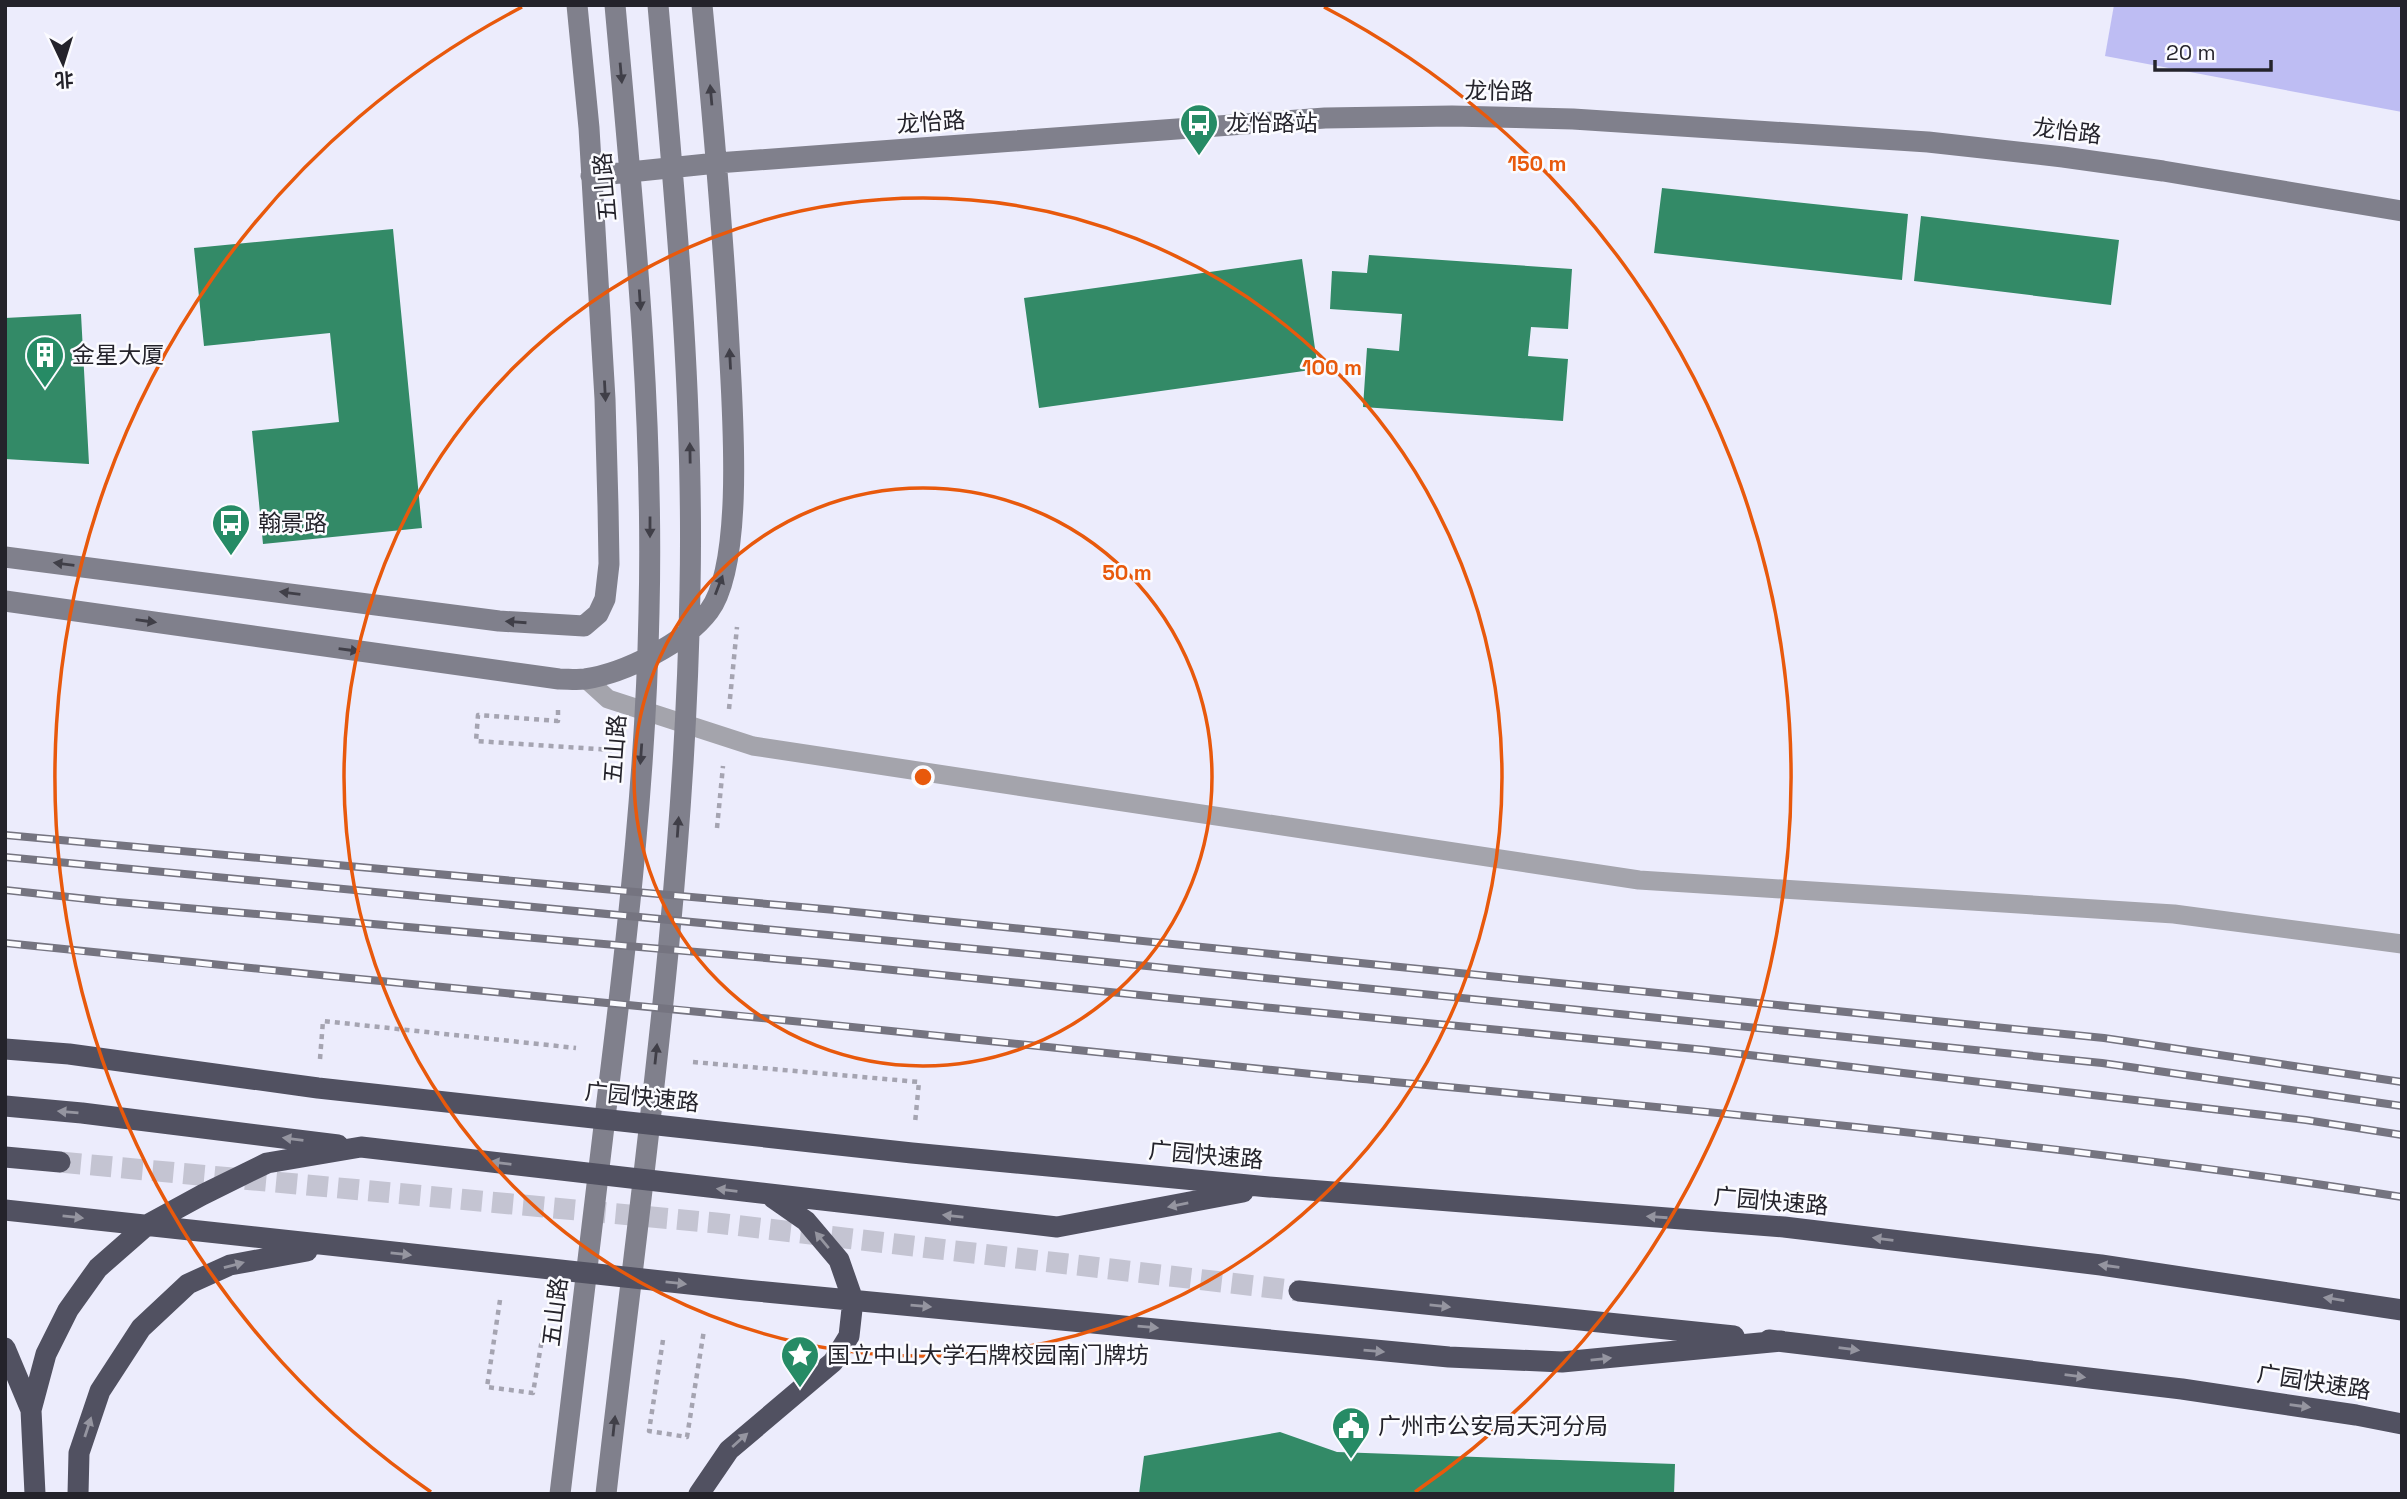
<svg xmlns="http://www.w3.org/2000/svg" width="2407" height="1499" viewBox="0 0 2407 1499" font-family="'Space Grotesk','Noto Sans SC',sans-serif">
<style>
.green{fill:#bebdf3}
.building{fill:#338a67}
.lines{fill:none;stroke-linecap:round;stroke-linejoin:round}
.highway-tunnel{stroke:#c4c4d2;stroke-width:21;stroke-dasharray:21 10;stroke-linecap:butt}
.path{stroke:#a5a4b1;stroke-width:4.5;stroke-dasharray:5 5;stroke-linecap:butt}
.lane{stroke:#a4a4ac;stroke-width:19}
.secondary{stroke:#80808c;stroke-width:21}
.highway{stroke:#515161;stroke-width:21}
.rail-casing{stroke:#757480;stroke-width:8}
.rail{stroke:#fbfbff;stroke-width:5;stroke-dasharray:16;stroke-linecap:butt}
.oneway{fill:#403f48}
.oneway2{fill:#9595a0}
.ring{fill:none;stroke:#e8590c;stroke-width:3.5}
.labels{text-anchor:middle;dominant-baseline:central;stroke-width:5;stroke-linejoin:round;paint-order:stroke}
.street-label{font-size:23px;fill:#24232b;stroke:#fbfbff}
.poi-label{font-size:23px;fill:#24232b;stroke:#fbfbff;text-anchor:start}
.centre{fill:#e8590c;stroke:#fbfbff;stroke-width:3.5}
.ring-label{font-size:21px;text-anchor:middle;font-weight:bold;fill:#e8590c;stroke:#fbfbff;stroke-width:5;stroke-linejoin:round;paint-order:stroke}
</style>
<rect width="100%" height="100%" fill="#ececfc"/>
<path class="green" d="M2114 5H2402V112L2105 56Z"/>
<path class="building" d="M1662 188 1908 214 1902 280 1654 253Z
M1921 216 2119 240 2111 305 1914 281Z
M393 229 422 528 263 544 252 431 339 422 330 333 204 346 194 248Z
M1369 255 1572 269 1568 329 1531 327 1528 356 1568 359 1563 421 1363 407 1367 348 1399 351 1402 314 1330 309 1332 271 1367 273Z
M1302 259 1318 369 1039 408 1024 298Z
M81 314 89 464 5 459V318Z
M1280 1432 1337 1452 1675 1464 1674 1494H1139L1144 1456Z"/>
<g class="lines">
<path class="highway-tunnel" d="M60 1162 716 1223 1299 1291"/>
<path class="path" d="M729 709 737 627
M558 710V721L478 715 476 741 612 750
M717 828 723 766
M320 1059 323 1021 576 1048
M693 1062 919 1082 915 1123
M500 1300 487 1387 533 1393 544 1327
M663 1340 649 1431 687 1437 704 1330"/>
<path class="lane" d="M586 679 608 699 753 746 1639 880 2174 914 2402 944"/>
<path class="secondary" d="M591 176 717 163 1325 118 1452 116 1573 119 1928 142 2063 157 2163 171 2402 211
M5 557 499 621 584 626 598 614 605 599 609 564 608 506 605 399 589 128 577 5
M5 601 559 679C568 679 577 680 585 679 625 673 685 643 709 611 745 563 732 405 729 344 723 231 713 118 702 5
M560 1494C576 1355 594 1215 610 1076 629 922 646 767 649 612 654 409 633 207 615 5
M606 1494C640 1193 685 892 690 590 694 394 675 200 658 5"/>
<path class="highway" d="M5 1049 69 1054 318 1088 912 1153 1269 1187 1784 1227 2101 1265 2402 1310
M5 1106 82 1113 338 1145
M5 1157 60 1162
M5 1210 745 1290 1449 1357 1562 1362 1781 1341
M1299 1291 1734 1336
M1769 1340 2182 1389 2356 1415 2402 1424
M5 1348 31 1410 35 1494
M31 1410 46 1354 68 1310 98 1268 147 1225 202 1195 267 1163 361 1147 1057 1227 1243 1192
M78 1494 79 1453 100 1391 141 1328 188 1284 230 1265 307 1251
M699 1494 729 1450 833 1362 849 1336 853 1300 839 1260 806 1221 773 1198"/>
<defs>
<path id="rail" d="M5 835 835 910 2104 1038 2402 1082
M5 857 1008 952 2102 1063 2402 1106
M5 890 106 901 824 963 1169 998 1706 1050 2306 1120 2402 1135
M5 943C274 972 544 996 813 1023 986 1040 1158 1059 1331 1076 1688 1110 2047 1141 2402 1197"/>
</defs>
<use href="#rail" class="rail-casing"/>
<use href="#rail" class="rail"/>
</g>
<defs><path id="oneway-solid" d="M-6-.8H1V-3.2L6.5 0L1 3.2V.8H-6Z" transform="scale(1.75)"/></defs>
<g class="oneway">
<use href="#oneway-solid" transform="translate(621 73) rotate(85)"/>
<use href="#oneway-solid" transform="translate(711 95) rotate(-95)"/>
<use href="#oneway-solid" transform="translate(640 300) rotate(86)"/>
<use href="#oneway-solid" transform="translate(730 359) rotate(-93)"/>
<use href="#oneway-solid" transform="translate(605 391) rotate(87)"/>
<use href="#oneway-solid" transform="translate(690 453) rotate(-91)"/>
<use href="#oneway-solid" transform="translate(650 527) rotate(90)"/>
<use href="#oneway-solid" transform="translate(64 564) rotate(-173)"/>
<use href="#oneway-solid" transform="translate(719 585) rotate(-69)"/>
<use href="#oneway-solid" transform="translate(290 593) rotate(-173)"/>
<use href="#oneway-solid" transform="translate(146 621) rotate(8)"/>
<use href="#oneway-solid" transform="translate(516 622) rotate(-176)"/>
<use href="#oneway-solid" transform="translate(349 650) rotate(8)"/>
<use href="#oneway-solid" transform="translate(641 754) rotate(94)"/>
<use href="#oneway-solid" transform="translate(678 827) rotate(-86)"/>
<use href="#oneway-solid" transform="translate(656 1054) rotate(-84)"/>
<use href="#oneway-solid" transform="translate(614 1426) rotate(-84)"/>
</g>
<g class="oneway2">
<use href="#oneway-solid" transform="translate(68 1112) rotate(-175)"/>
<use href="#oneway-solid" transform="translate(293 1139) rotate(-173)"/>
<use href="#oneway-solid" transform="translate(501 1163) rotate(-173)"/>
<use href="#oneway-solid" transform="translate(727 1190) rotate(-173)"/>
<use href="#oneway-solid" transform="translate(1178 1205) rotate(169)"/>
<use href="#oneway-solid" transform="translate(953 1216) rotate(-174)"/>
<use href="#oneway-solid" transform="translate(73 1217) rotate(6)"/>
<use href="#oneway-solid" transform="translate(1657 1217) rotate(-176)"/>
<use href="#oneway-solid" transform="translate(1883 1239) rotate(-173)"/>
<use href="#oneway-solid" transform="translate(822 1240) rotate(-130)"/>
<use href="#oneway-solid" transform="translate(401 1254) rotate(6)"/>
<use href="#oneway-solid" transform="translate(234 1265) rotate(-15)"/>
<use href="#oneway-solid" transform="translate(2109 1266) rotate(-172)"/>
<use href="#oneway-solid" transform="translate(676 1283) rotate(6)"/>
<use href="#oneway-solid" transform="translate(2334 1299) rotate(-171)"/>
<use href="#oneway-solid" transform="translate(921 1306) rotate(5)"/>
<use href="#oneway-solid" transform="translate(1440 1306) rotate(6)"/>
<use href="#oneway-solid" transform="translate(1148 1327) rotate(5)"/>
<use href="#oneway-solid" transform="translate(1849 1349) rotate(7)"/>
<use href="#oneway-solid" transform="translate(1374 1351) rotate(5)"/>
<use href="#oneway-solid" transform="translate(1601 1359) rotate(-6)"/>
<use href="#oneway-solid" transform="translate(2075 1376) rotate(7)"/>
<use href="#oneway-solid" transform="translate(2300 1406) rotate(8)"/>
<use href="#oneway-solid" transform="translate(88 1427) rotate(-72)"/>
<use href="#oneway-solid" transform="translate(740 1440) rotate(-42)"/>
</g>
<g class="ring">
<circle cx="923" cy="777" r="289"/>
<circle cx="923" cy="777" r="579"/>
<path d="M431 1492A868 868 0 0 1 522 7M1324 7A868 868 0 0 1 1415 1492"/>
</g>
<defs>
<symbol id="bus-pin" viewBox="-11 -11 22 30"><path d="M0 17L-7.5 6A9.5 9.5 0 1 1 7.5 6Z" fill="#268b65" stroke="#fbfbff"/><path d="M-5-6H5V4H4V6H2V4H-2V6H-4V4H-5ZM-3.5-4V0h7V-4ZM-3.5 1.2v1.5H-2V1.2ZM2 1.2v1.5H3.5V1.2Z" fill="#fff"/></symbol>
<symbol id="building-pin" viewBox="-11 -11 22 30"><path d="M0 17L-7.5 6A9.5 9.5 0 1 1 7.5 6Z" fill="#268b65" stroke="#fbfbff"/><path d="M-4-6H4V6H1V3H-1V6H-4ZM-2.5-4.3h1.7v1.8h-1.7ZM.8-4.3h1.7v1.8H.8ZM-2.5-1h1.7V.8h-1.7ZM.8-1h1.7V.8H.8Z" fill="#fff"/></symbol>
<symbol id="sight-pin" viewBox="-11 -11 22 30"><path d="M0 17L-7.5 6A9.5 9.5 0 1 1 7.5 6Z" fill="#268b65" stroke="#fbfbff"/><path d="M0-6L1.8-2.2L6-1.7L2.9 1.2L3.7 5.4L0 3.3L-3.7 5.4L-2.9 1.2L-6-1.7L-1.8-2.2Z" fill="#fff"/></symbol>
<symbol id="civic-pin" viewBox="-11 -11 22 30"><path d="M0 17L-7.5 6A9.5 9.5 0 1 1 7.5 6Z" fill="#268b65" stroke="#fbfbff"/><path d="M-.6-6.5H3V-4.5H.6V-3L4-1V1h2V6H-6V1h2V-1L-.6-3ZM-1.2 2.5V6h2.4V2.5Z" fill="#fff"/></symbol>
</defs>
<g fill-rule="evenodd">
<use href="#bus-pin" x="1177" y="101" width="44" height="60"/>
<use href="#building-pin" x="23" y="333" width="44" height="60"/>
<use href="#bus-pin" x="209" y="501" width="44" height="60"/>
<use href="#sight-pin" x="778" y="1333" width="44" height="60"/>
<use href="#civic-pin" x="1329" y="1404" width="44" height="60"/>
</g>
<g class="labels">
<g class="street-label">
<text transform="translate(1499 91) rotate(1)">龙怡路</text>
<text transform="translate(931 122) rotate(-4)">龙怡路</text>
<text transform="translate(2067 131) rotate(7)">龙怡路</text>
<text transform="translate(605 187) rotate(-95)">五山路</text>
<text transform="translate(615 749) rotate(-86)">五山路</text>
<text transform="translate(642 1097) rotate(6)">广园快速路</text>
<text transform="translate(1206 1155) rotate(5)">广园快速路</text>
<text transform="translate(1771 1201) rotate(5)">广园快速路</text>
<text transform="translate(555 1312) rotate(-83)">五山路</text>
<text transform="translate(2314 1382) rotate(9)">广园快速路</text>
</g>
<g class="poi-label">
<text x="1226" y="123">龙怡路站</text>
<text x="72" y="355">金星大厦</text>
<text x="258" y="523">翰景路</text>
<text x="827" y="1355">国立中山大学石牌校园南门牌坊</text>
<text x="1378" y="1426">广州市公安局天河分局</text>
</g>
</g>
<circle cx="923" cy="777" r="10" class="centre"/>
<g class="ring-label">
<text x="1537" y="171">150 m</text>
<text x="1332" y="375">100 m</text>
<text x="1127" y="580">50 m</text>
</g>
<rect width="2407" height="1499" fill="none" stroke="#24232b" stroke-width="14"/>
<g transform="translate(63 63) rotate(176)" stroke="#fbfbff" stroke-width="5" paint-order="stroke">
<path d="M0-5L12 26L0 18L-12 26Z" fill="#24232b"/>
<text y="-10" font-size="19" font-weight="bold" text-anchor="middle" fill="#24232b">北</text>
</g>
<path d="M2155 60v10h116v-10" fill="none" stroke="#24232b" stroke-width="3.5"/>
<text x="2166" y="60" font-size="21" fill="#24232b" stroke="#fbfbff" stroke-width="5" paint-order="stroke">20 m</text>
</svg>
